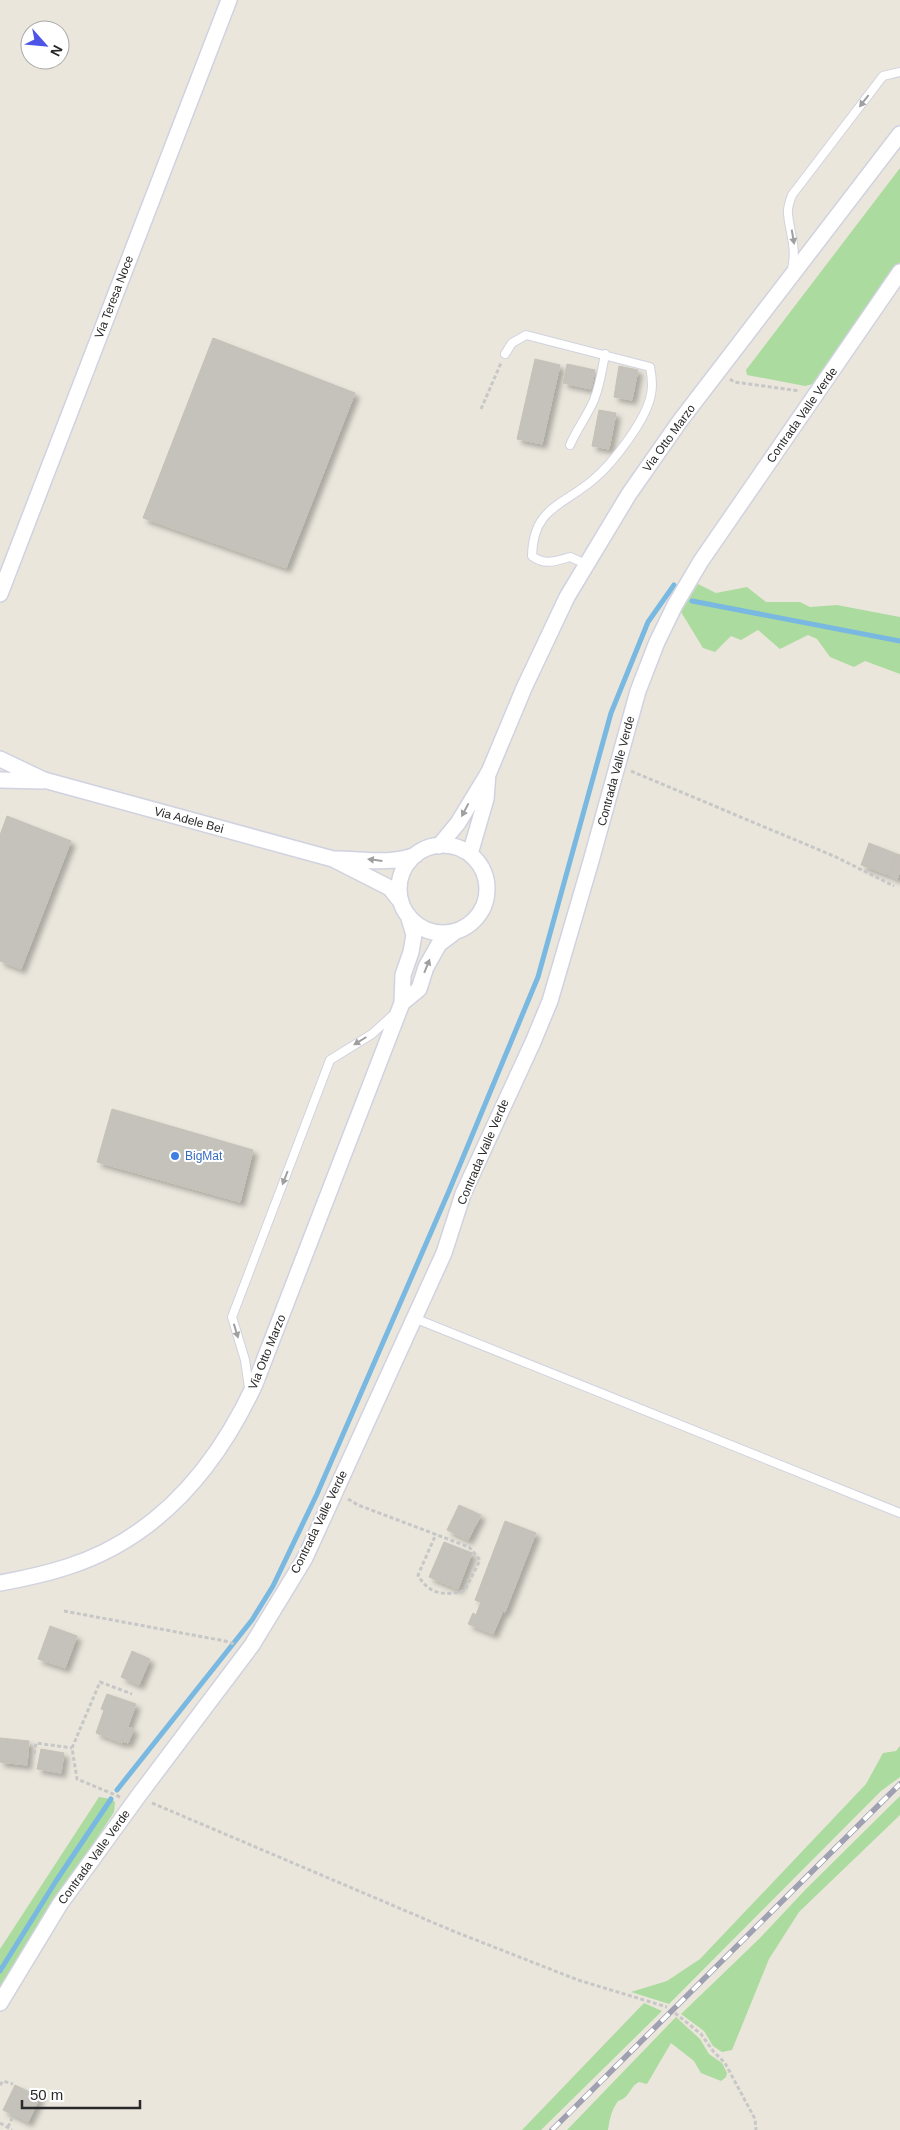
<svg xmlns="http://www.w3.org/2000/svg" width="900" height="2130" viewBox="0 0 900 2130" font-family="Helvetica,sans-serif">
<style>
.green{fill:#abdb9e}
.lines{fill:none;stroke-linecap:round;stroke-linejoin:round}
.stream{stroke:#79b8e1;stroke-width:5}
.building{fill:#c5c2bc;stroke:#c5c1b6;filter:url(#shadow)}
.lane-casing{stroke:#d1d2e0;stroke-width:10}
.street-casing{stroke:#d1d2e0;stroke-width:18}
.path{stroke:#c7c7c7;stroke-width:3;stroke-dasharray:4 2.5;stroke-linecap:butt}
.lane{stroke:#fff;stroke-width:8}
.street{stroke:#fff;stroke-width:15}
.rail-casing{stroke:#9fa0b1;stroke-width:5.5}
.rail{stroke:#fff;stroke-width:4;stroke-dasharray:11;stroke-linecap:butt}
.oneway{fill:#9f9f9f}
.shop-dot{fill:#3f7fe0;stroke:#fff;stroke-width:2}
.labels{text-anchor:middle;dominant-baseline:central;stroke-width:4;stroke-linejoin:round;paint-order:stroke}
.street-label{font-size:12px;fill:#292929;stroke:#fff}
.shop-label{font-size:12px;fill:#366cbe;stroke:#fff;text-anchor:start}
</style>
<defs>
<filter id="shadow"><feDropShadow dx="4.5" dy="4.5" stdDeviation="2.5" flood-color="#0004"/></filter>
</defs>
<rect width="100%" height="100%" fill="#eae6dc"/>
<path class="green" d="M900 168V262L821 382 805 386 747 375 746 370Z
M698 584 716 593 747 587 766 602H800L810 607 837 605 900 617V674L865 661 854 667 830 657 817 639 808 635 780 649 758 630 741 640 731 636 715 652 703 648 681 612Z
M900 1746V1777L881 1791 669 2004 631 1992 667 1981 700 1959 866 1784 883 1753 896 1751Z
M900 1796V1815L799 1912 769 1959 732 2050 722 2052 713 2046 704 2031 681 2014 760 1938 807 1888Z
M99 1797 111 1799 115 1802 114 1812 0 1987V1949Z
M644 2003 662 2011 541 2130H522Z
M676 2017 700 2039 709 2054 722 2063 727 2073 726 2077 721 2081 701 2073 694 2061 671 2043 647 2084 639 2082C629 2087 630 2098 618 2101 611 2111 610 2118 608 2130H567Z"/>
<g class="lines">
<path class="stream" d="M692 601 900 641
M117 1790 252 1620 273 1586 317 1494 449 1191 538 977 611 713 648 622 674 585
M0 1971 56 1881 111 1799"/>
</g>
<path class="building" d="M213 338 355 393 286 568 143 518Z
M535 359 560 365 542 444 517 439Z
M567 364 595 370 591 389 563 383Z
M619 366 638 370 632 400 614 397Z
M599 410 616 413 609 449 592 446Z
M7 816 71 841 21 969 0 961V835Z
M869 843 897 854 889 875 861 865Z
M897 854 900 855V872L897 879 889 875Z
M112 1109 253 1150 240 1202 97 1162Z
M459 1505 481 1515 468 1540 447 1530Z
M505 1521 536 1533 505 1612 475 1600Z
M444 1542 472 1553 458 1589 429 1577Z
M481 1602 503 1611 493 1634 468 1624 473 1613 476 1615Z
M50 1626 77 1636 65 1668 38 1659Z
M132 1651 150 1659 139 1685 121 1677Z
M107 1694 136 1704 122 1743 96 1733 104 1710 101 1709Z
M128 1727 134 1729 128 1743 122 1741Z
M0 1738 29 1741 27 1765 0 1762Z
M41 1749 64 1753 61 1773 37 1769Z
M15 2085 40 2097 28 2122 3 2110Z"/>
<g class="lines">
<defs>
<path id="lane" d="M792 269C797 247 790 235 788 214 787 208 790 201 792 195L883 76 900 72
M505 354 512 343 526 335 650 367C652 377 653 385 651 394 647 419 613 463 594 479 563 506 533 507 532 556 545 566 556 561 570 557L586 564
M570 445C577 429 587 416 594 400 600 385 602 370 605 354
M414 1318 900 1513
M249 1388 245 1360 232 1317 330 1060 372 1034 393 1015"/>
<path id="street" d="M0 594 229 0
M0 759 44 780 333 859 390 888 401 902
M0 780 43 781
M399 889a44 44 0 1 1 88 0a44 44 0 1 1-88 0Z
M439 846 458 823 489 772 524 688 567 597 629 494 680 421 900 134
M470 854 486 799 488 773
M336 859C363 859 390 865 416 855
M402 1003 419 989 426 967 439 944 455 932
M0 1583C22 1579 45 1574 67 1567 158 1538 216 1468 255 1384L402 1003 403 975 411 952 414 935 408 915
M0 2003 60 1904 139 1795 252 1645 305 1558 444 1253 463 1194 533 1042 550 1001 591 861 638 691 657 642 675 605 701 561 900 272"/>
</defs>
<use href="#lane" class="lane-casing"/>
<use href="#street" class="street-casing"/>
<path class="path" d="M730 379 734 382 800 391
M481 409 501 363
M631 771 836 857 894 886
M348 1499 358 1505 469 1547 480 1560 465 1590C446 1597 428 1594 418 1575L436 1534
M64 1611 225 1641 234 1644
M34 1754 36 1743 72 1748
M120 1797 77 1779 72 1748 100 1682 132 1694
M152 1803 453 1931 578 1980 667 2007
M675 2013 701 2034 713 2051 725 2063 755 2119 756 2130
M0 2085 3 2081 13 2084
M0 2123 12 2130
M8 2127 12 2118"/>
<use href="#lane" class="lane"/>
<use href="#street" class="street"/>
<defs>
<path id="rail" d="M552 2130 900 1784"/>
</defs>
<use href="#rail" class="rail-casing"/>
<use href="#rail" class="rail"/>
</g>
<defs><path id="oneway-solid" d="M-6-.8H1V-3.2L6.5 0L1 3.2V.8H-6Z" transform="scale(1.25)"/></defs>
<g class="oneway">
<use href="#oneway-solid" transform="translate(864 101) rotate(128)"/>
<use href="#oneway-solid" transform="translate(793 237) rotate(80)"/>
<use href="#oneway-solid" transform="translate(465 810) rotate(118)"/>
<use href="#oneway-solid" transform="translate(375 860) rotate(-173)"/>
<use href="#oneway-solid" transform="translate(427 966) rotate(-68)"/>
<use href="#oneway-solid" transform="translate(360 1041) rotate(148)"/>
<use href="#oneway-solid" transform="translate(285 1178) rotate(111)"/>
<use href="#oneway-solid" transform="translate(236 1331) rotate(73)"/>
</g>
<circle class="shop-dot" cx="175" cy="1156" r="5"/>
<g class="labels">
<g class="street-label">
<text transform="translate(114 297) rotate(-69)">Via Teresa Noce</text>
<text transform="translate(802 415) rotate(-55)">Contrada Valle Verde</text>
<text transform="translate(669 438) rotate(-54)">Via Otto Marzo</text>
<text transform="translate(616 771) rotate(-75)">Contrada Valle Verde</text>
<text transform="translate(189 820) rotate(15)">Via Adele Bei</text>
<text transform="translate(483 1152) rotate(-67)">Contrada Valle Verde</text>
<text transform="translate(267 1352) rotate(-68)">Via Otto Marzo</text>
<text transform="translate(319 1522) rotate(-64)">Contrada Valle Verde</text>
<text transform="translate(94 1857) rotate(-54)">Contrada Valle Verde</text>
</g>
<g class="shop-label">
<text x="185" y="1156">BigMat</text>
</g>
</g>
<g transform="translate(45 45) rotate(117)"><circle r="24" fill="#ffffff" stroke="#a9a9a9"/>
<path d="M0-4L9 19L0 12L-9 19Z" fill="#4c55e7"/>
<text y="-8" font-size="14" font-weight="bold" text-anchor="middle" fill="#292929">N</text>
</g>
<path d="M22 2100v8h118v-8" fill="none" stroke="#292929" stroke-width="2.5"/>
<text x="30" y="2100" font-size="15" fill="#292929" stroke="#ffffff" stroke-width="4" paint-order="stroke">50 m</text>
</svg>
